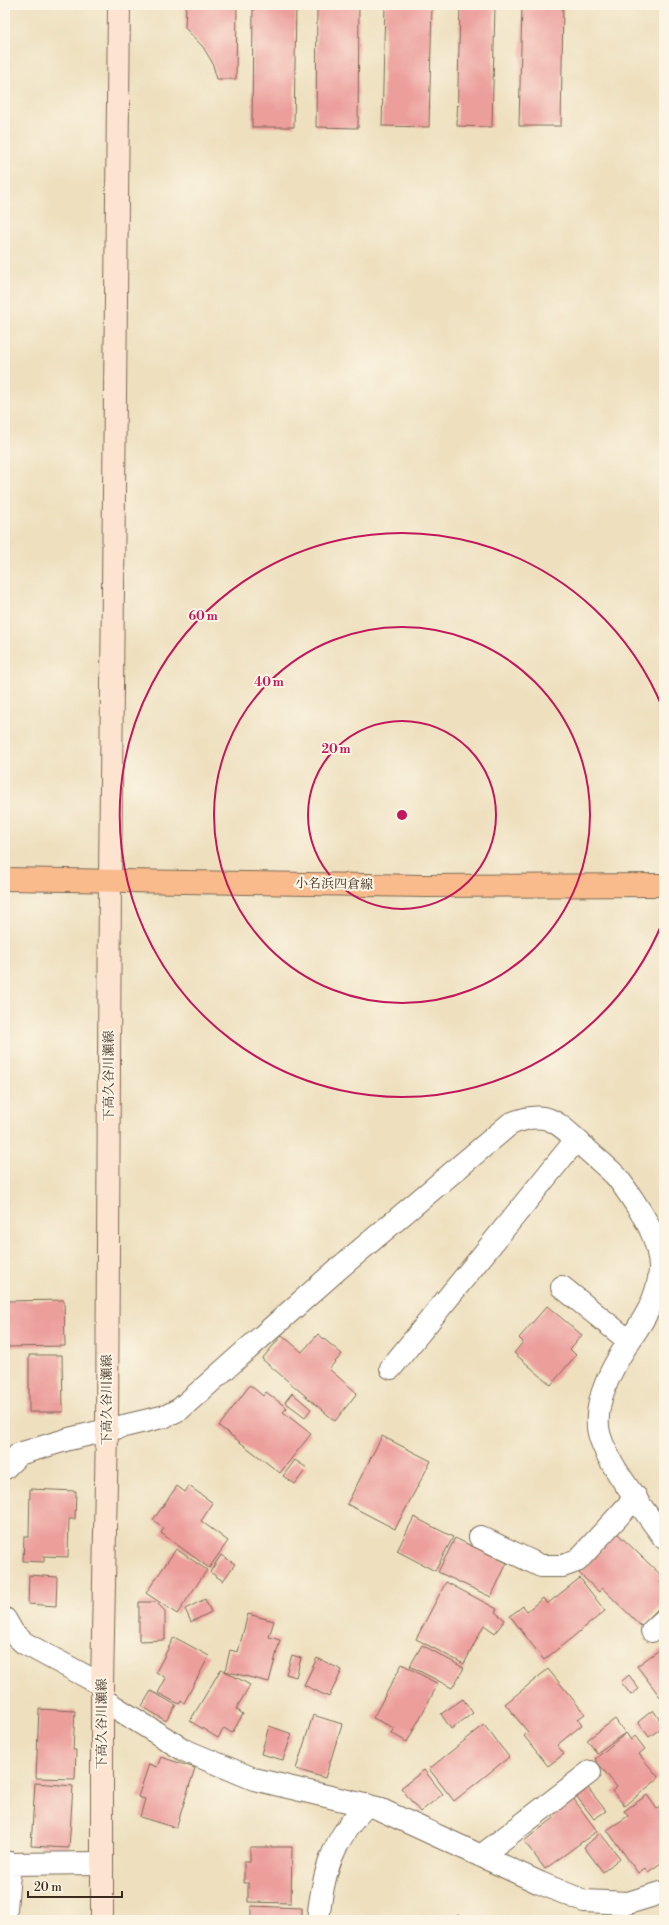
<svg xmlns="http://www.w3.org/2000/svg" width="669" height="1925" viewBox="0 0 669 1925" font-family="'Libre Bodoni','Noto Serif JP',serif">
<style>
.building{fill:#ec9e9b}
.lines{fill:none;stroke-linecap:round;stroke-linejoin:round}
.street-casing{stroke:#7a6a56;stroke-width:24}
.secondary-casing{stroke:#7a6a56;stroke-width:24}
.primary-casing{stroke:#7a6a56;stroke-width:24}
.street{stroke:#fff;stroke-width:22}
.secondary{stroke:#fde4d1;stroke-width:22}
.primary{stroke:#fabb8c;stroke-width:22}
.ring{fill:none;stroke:#c2185b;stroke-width:2}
.labels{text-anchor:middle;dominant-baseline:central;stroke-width:4;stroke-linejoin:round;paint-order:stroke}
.street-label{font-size:13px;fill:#3b2a1e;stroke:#fcf5e5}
.centre{fill:#c2185b;stroke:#fcf5e5;stroke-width:2}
.ring-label{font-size:12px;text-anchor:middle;font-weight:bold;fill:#c2185b;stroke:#fcf5e5;stroke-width:4;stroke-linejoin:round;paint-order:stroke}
</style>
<rect width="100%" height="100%" fill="#fcf5e5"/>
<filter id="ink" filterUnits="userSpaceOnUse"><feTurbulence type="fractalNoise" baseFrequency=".025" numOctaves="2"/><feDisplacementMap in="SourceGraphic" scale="8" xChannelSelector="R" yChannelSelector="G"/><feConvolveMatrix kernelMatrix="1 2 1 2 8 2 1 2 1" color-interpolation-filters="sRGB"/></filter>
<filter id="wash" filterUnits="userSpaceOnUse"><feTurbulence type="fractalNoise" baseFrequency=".012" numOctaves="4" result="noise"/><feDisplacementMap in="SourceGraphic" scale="16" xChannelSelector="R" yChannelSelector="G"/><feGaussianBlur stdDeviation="0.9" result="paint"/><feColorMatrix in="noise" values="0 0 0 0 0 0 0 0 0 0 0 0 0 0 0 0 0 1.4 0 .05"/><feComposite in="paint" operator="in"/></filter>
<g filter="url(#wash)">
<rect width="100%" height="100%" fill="#eee0bf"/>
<g id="blocks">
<path class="building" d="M186 5H237L236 79H217L212 62 203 47 185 28Z
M253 5H296L294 127H252Z
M317 5H359L358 128 316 127Z
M385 5H432L429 127 382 126Z
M460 5H495L492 127 457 126Z
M522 5H563L561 126H519Z
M64 1300 65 1346 5 1347V1301Z
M547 1306 582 1335 570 1349 576 1355 551 1385 514 1353 523 1342 519 1338Z
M318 1334 342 1354 329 1369 357 1393 335 1421 262 1359 282 1335 302 1352Z
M29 1355H62L63 1412H29Z
M250 1385 263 1396 266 1392 287 1408 283 1412 311 1434 280 1473 219 1426Z
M292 1393 311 1409 305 1417 285 1402Z
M382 1436 431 1461 395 1529 347 1504Z
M295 1460 307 1468 295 1484 283 1476Z
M177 1486 185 1492 189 1486 213 1503 201 1521 228 1541 209 1568 161 1533 164 1528 153 1520Z
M30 1489 76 1491 75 1519H69L68 1557 44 1556V1562L23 1561 24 1537H29Z
M414 1517 453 1537 435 1571 397 1551Z
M617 1533 664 1578 660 1582 664 1586V1603L641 1626 602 1588 599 1592 579 1573Z
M455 1538 507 1563 491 1597 438 1572Z
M176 1549 207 1570 177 1614 146 1593Z
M221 1555 235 1564 223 1581 210 1572Z
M29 1575 57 1577 56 1606 28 1604Z
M580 1578 605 1611 544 1660 510 1616 523 1606 527 1611 543 1598 547 1604Z
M446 1582 497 1609 495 1612 505 1620 495 1633 484 1625 464 1664 416 1639Z
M205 1599 211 1612 191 1622 185 1609Z
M139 1602H156L165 1611V1640L139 1641Z
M248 1614 274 1621 269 1637 280 1640 269 1682 225 1671 230 1650 238 1652Z
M174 1637 209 1656 184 1703 181 1701 179 1704 158 1693 166 1678 156 1672Z
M422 1645 464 1668 452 1688 410 1666Z
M662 1648 664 1651V1702L637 1666Z
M292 1655 301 1658 296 1677 286 1674Z
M317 1658 342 1670 329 1697 304 1685Z
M402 1664 438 1684 407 1742 391 1733 394 1728 373 1718Z
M221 1669 250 1685 236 1709 243 1714 232 1733 224 1728 218 1738 190 1721Z
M548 1669 585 1714 578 1719 582 1725 557 1745 564 1754 548 1766 524 1736 528 1732 505 1704Z
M629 1675 639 1689 631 1695 621 1682Z
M151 1691 176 1705 166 1721 142 1706Z
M463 1699 473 1713 451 1729 441 1714Z
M39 1709 75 1711 73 1750H76L75 1779 36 1778Z
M653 1710 664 1726 649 1737 638 1722Z
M313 1715 342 1724 325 1778 296 1769Z
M615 1719 625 1733 597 1753 587 1740Z
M484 1725 509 1757 454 1801 429 1769Z
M269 1726 292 1734 283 1760 261 1754Z
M626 1733 631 1740 635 1736 645 1749 639 1754 659 1778 625 1806 612 1791 617 1787 595 1759Z
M161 1757 195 1768 176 1828 140 1817 145 1799 138 1797 149 1764 157 1767Z
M424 1770 443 1794 420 1812 401 1788Z
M35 1783 73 1786 69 1848 31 1846Z
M588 1788 606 1811 594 1819 577 1797Z
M647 1795 657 1809 662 1805 664 1808V1861L648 1872 645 1868 638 1873 607 1830 628 1816 624 1811Z
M573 1798 597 1831 545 1869 524 1841 554 1818 551 1814Z
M600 1833 620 1858 603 1872 584 1847Z
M250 1847H292L291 1903 248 1902V1883H244V1862H250Z
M251 1906 302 1908V1920H251Z
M457 1915 471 1920H455Z"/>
</g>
</g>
<g filter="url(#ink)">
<use href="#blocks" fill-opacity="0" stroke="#7a6a56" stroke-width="1"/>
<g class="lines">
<defs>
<path id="street" d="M562 1287 629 1341
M391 1368 576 1140
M5 1468 19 1454 69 1439 166 1416 180 1409 338 1269 510 1124C546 1109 556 1121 581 1144 592 1155 604 1164 615 1175 623 1184 647 1220 651 1231 656 1241 660 1258 660 1269 659 1297 643 1321 628 1343 613 1366 595 1398 598 1427 601 1458 645 1510 664 1538
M480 1537 541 1566H563L577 1561 636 1497
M5 1619 13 1633 24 1643 102 1685
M652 1631 664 1620
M102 1699 184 1750 254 1779 377 1808 540 1883 584 1901 628 1903 664 1892
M481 1856 590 1772
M5 1864 102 1863
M5 1920 10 1863
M318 1920C323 1873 332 1839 367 1805"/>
<path id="secondary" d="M102 1920V1685L107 1430 110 880 119 5"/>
<path id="primary" d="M5 879 425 886 664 885"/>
</defs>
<use href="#street" class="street-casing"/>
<use href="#secondary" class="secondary-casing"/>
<use href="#primary" class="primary-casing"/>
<use href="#street" class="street"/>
<use href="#secondary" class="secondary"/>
<use href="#primary" class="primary"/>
</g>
</g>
<g class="ring">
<circle cx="402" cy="815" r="94"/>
<circle cx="402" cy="815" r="188"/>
<path d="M663 921A282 282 0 1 1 663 709"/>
</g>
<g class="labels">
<g class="street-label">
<text transform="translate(334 884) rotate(1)">小名浜四倉線</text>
<text transform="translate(109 1076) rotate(-90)">下高久谷川瀬線</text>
<text transform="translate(107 1400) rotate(-90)">下高久谷川瀬線</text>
<text transform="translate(102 1724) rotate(-90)">下高久谷川瀬線</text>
</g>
</g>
<circle cx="402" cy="815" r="6" class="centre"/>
<g class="ring-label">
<text x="203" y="620">60 m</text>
<text x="269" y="686">40 m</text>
<text x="336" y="753">20 m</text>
</g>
<rect width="669" height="1925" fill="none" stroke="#fcf5e5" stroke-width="20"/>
<path d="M28 1891v6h94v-6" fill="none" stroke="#3b2a1e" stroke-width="2"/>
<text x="34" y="1891" font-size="12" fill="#3b2a1e" stroke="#fcf5e5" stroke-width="3" paint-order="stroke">20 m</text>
</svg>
